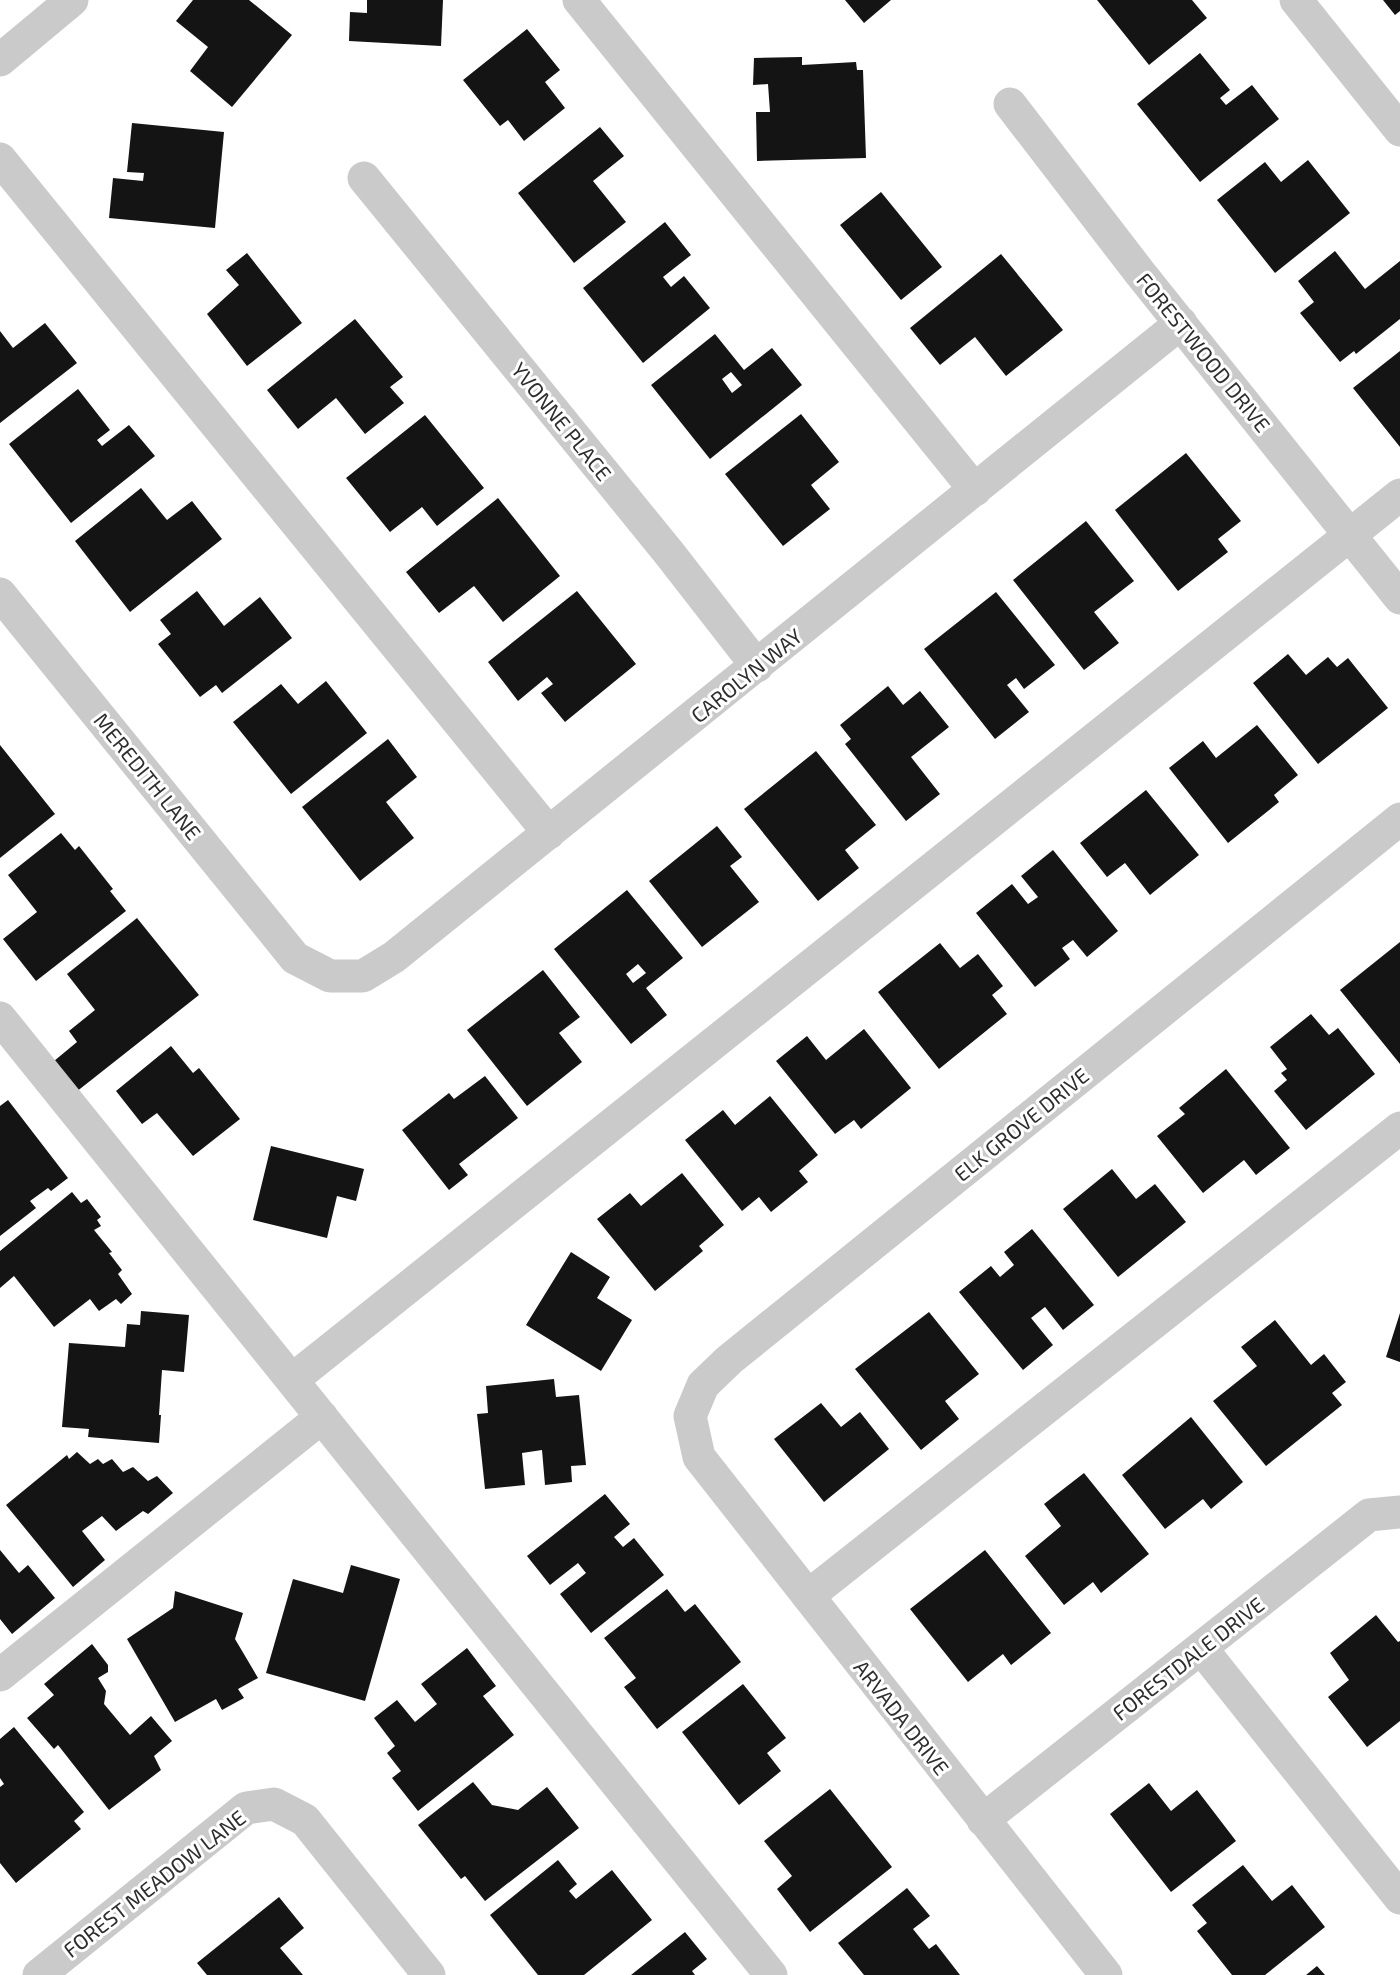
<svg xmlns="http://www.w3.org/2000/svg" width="1400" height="1975" viewBox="0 0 1400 1975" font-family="'Exo 2',sans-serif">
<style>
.building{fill:#141414;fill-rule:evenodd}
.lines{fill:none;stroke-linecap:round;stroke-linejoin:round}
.minor{stroke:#cacaca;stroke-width:33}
.labels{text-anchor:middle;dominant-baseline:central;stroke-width:6;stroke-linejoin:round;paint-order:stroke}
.street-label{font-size:21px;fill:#2d2d2d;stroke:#fff}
</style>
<rect width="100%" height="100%" fill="#fff"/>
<path class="building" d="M193 0H249L292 35 232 107 190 71 208 47 176 21Z
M367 0H443L441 46 349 41 350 12 367 13Z
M845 0H891L864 23Z
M1097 0H1192L1207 18 1149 65Z
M1383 0H1400V11L1395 15Z
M527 29 560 70 545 82 565 108 524 141 508 120 500 126 463 80Z
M1200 53 1230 90 1220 98 1226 105 1252 85 1279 119 1200 182 1137 104Z
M802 57V65L856 62 857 70H863L866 158 757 161 756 112H770L768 84 753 85 754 58Z
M132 123 224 132 215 228 109 218 113 178 143 181 144 173 127 172Z
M600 127 624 156 593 181 626 222 574 263 518 193Z
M1308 160 1350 213 1275 273 1217 200 1265 162 1281 182Z
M881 192 942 267 901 300 840 225Z
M665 222 691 255 663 277 671 287 684 276 710 308 643 363 583 288Z
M1335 251 1365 289 1400 261V319L1356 354 1354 351 1340 362 1300 313 1314 302 1298 281Z
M247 253 302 323 247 366 207 314 239 285 226 270Z
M1001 254 1063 330 1006 376 975 337 940 365 910 328Z
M355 319 403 377 390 387 404 403 365 434 336 398 298 429 267 390Z
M45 323 77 363 0 423V331L13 348Z
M715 334 744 370 772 348 802 385 710 459 651 385ZM731 372 742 385 732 393 722 379Z
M1400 351V447L1353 388Z
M78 389 110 430 97 440 102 446 129 425 155 456 71 523 9 444Z
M801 414 839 462 811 485 830 509 783 546 725 474Z
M425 415 484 488 437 526 422 507 390 532 346 478Z
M1186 453 1241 521 1218 539 1228 552 1178 591 1115 510Z
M141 488 167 520 192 501 222 539 130 612 75 541Z
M498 498 560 576 503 622 474 586 439 613 406 572Z
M1086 521 1134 581 1094 612 1119 643 1084 670 1013 580Z
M197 591 224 626 260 597 292 638 222 693 216 685 200 697 158 644 171 634 160 620Z
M577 591 636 664 565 722 541 693 553 684 547 677 518 701 488 662Z
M996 592 1055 665 1024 689 1016 678 1007 685 1029 712 995 739 924 649Z
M1288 654 1306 675 1328 657 1337 667 1348 658 1388 708 1318 764 1253 683Z
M326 681 367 733 291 794 233 722 281 684 298 704Z
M888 686 903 705 920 691 949 727 911 757 940 794 906 821 845 744 851 739 840 725Z
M1257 725 1298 775 1274 795 1279 802 1228 843 1169 768 1203 741 1216 758Z
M388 739 417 777 386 802 414 838 360 881 302 807Z
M0 745 55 814 0 858Z
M816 751 876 825 845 850 859 868 818 901 744 809Z
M1146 790 1199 855 1150 895 1125 863 1107 877 1080 843Z
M717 826 742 857 730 866 759 902 702 947 649 881Z
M61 833 75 850 79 846 113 889 110 891 126 911 36 981 3 939 37 912 8 875Z
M1053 850 1118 931 1087 957 1073 940 1062 948 1070 959 1035 987 976 913 1012 884 1028 904 1038 897 1021 876Z
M627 890 683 958 646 988 667 1015 631 1044 554 949ZM638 964 646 973 633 983 626 974Z
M137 918 199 995 71 1096 48 1066 77 1042 69 1031 95 1010 67 974Z
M1400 942V1064L1340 990Z
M940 943 960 968 978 954 1003 986 992 995 1007 1014 939 1069 878 992Z
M543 970 580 1017 559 1033 582 1062 527 1106 467 1030Z
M1311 1014 1329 1035 1338 1028 1375 1074 1306 1130 1274 1091 1287 1080 1281 1073 1287 1069 1270 1047Z
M864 1029 911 1088 861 1129 854 1120 835 1134 776 1061 807 1036 826 1060Z
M171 1046 193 1073 199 1068 240 1119 193 1156 157 1113 142 1124 116 1091Z
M1226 1069 1290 1148 1256 1175 1244 1160 1203 1193 1157 1136 1185 1114 1179 1108Z
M485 1076 518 1118 459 1164 468 1175 449 1190 402 1130 449 1093 454 1099Z
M770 1096 818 1155 799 1171 808 1182 771 1212 759 1197 742 1211 685 1140 723 1110 735 1125Z
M8 1100 68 1178 51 1191 48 1188 30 1201 36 1208 0 1236V1106Z
M271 1146 364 1169 356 1201 337 1196 327 1238 253 1220Z
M1112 1169 1136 1199 1155 1184 1186 1222 1118 1277 1063 1209Z
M682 1173 724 1225 699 1246 703 1251 655 1291 597 1219 630 1193 641 1206Z
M72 1192 81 1203 87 1199 101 1217 97 1220 101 1226 94 1230 112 1252 109 1253 122 1270 118 1274 132 1294 121 1304 116 1299 99 1311 90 1299 54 1327 14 1276 0 1288V1251Z
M1032 1229 1094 1305 1063 1330 1045 1307 1031 1318 1053 1345 1023 1370 959 1292 991 1266 1000 1277 1014 1265 1004 1252Z
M571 1252 610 1277 597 1298 632 1320 601 1371 526 1325Z
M141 1311 189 1315 184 1372 162 1370 159 1415H161L159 1443 88 1437 89 1429 62 1427 69 1343 125 1347 127 1324 140 1325Z
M929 1312 979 1374 945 1401 959 1419 921 1450 855 1369Z
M1400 1313V1362L1386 1357Z
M1275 1320 1311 1365 1324 1354 1346 1382 1332 1393 1342 1405 1266 1466 1213 1401 1257 1366 1241 1347Z
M554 1379 556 1397 579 1395 586 1465 571 1466 572 1482 545 1485 542 1450 522 1453 525 1485 485 1489 477 1414 488 1413 486 1386Z
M821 1403 841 1427 860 1412 889 1449 824 1502 774 1439Z
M1191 1417 1243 1482 1211 1509 1203 1499 1165 1529 1122 1475Z
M77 1452 90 1464 98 1459 103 1464 112 1459 123 1472 133 1467 148 1481 157 1476 173 1493 148 1514 143 1511 116 1531 102 1516 82 1531 105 1560 73 1587 6 1505 67 1455 69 1459Z
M1084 1473 1149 1554 1101 1593 1093 1582 1064 1605 1025 1556 1061 1526 1044 1504Z
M605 1494 630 1524 614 1537 623 1547 634 1538 664 1575 591 1633 560 1594 586 1573 578 1563 550 1585 527 1556Z
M0 1550 19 1573 28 1565 55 1598 12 1634 0 1619Z
M985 1550 1051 1633 1011 1665 1003 1654 968 1682 910 1609Z
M351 1565 400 1579 365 1701 266 1673 293 1579 343 1593Z
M667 1589 685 1612 695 1604 741 1662 657 1729 624 1687 636 1678 604 1638Z
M175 1591 243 1613 235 1639 258 1678 238 1689 244 1698 222 1710 216 1699 175 1722 127 1639 173 1608Z
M1376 1615 1398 1642 1400 1641V1721L1367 1747 1328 1697 1349 1680 1330 1653Z
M92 1644 108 1665V1672L98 1678 106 1691 104 1704 130 1735 151 1716 172 1741 154 1756 161 1770 109 1810 58 1745 54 1749 27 1718 54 1695 44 1684Z
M467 1648 496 1686 483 1696 514 1735 418 1811 392 1778 401 1771 387 1753 395 1746 374 1718 397 1700 415 1722 437 1704 421 1684Z
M743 1684 786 1738 767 1753 781 1771 739 1805 682 1732Z
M14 1727 84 1812 74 1821 81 1829 16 1883 0 1863V1787L4 1784 0 1778V1739Z
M473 1782 492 1805 518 1810 547 1787 579 1828 485 1901 465 1876 461 1879 418 1825Z
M1149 1783 1171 1811 1197 1790 1236 1841 1171 1892 1110 1814Z
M830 1789 892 1867 810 1932 777 1889 792 1876 764 1841Z
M558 1860 577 1884 569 1891 576 1899 612 1870 652 1920 584 1975H538L490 1915Z
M1243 1865 1272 1901 1292 1885 1325 1927 1265 1975H1232L1197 1931 1207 1923 1192 1905Z
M907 1888 930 1916 913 1929 929 1949 936 1944 960 1975H864L838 1943Z
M279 1897 304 1928 280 1948 303 1975H207L197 1963Z
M685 1932 707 1959 692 1971 695 1975H631Z
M1317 1966 1325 1975H1306Z"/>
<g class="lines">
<path class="minor" d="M579 0 975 490
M1296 0 1400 130
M0 60 72 0
M1010 104 1140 273 1400 598
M0 159 549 833
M364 178 669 553 757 666
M0 594 295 958 330 976H363L394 957 1181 323
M0 1018 771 1975
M292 1380 1400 495
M808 1596 1400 1128
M1201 1648 1400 1898
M0 1675 322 1417
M983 1820 1369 1515 1400 1512
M39 1975 246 1808 274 1804 305 1820 429 1975
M1106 1975 699 1457 690 1416 703 1385 729 1360 1400 819"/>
</g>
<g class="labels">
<g class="street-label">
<text transform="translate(1204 352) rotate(51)">FORESTWOOD DRIVE</text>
<text transform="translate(562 421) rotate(51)">YVONNE PLACE</text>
<text transform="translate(746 675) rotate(-39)">CAROLYN WAY</text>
<text transform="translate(148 776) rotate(51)">MEREDITH LANE</text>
<text transform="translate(1021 1124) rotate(-39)">ELK GROVE DRIVE</text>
<text transform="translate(1188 1658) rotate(-38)">FORESTDALE DRIVE</text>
<text transform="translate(902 1717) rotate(52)">ARVADA DRIVE</text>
<text transform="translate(154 1883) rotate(-38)">FOREST MEADOW LANE</text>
</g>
</g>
</svg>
